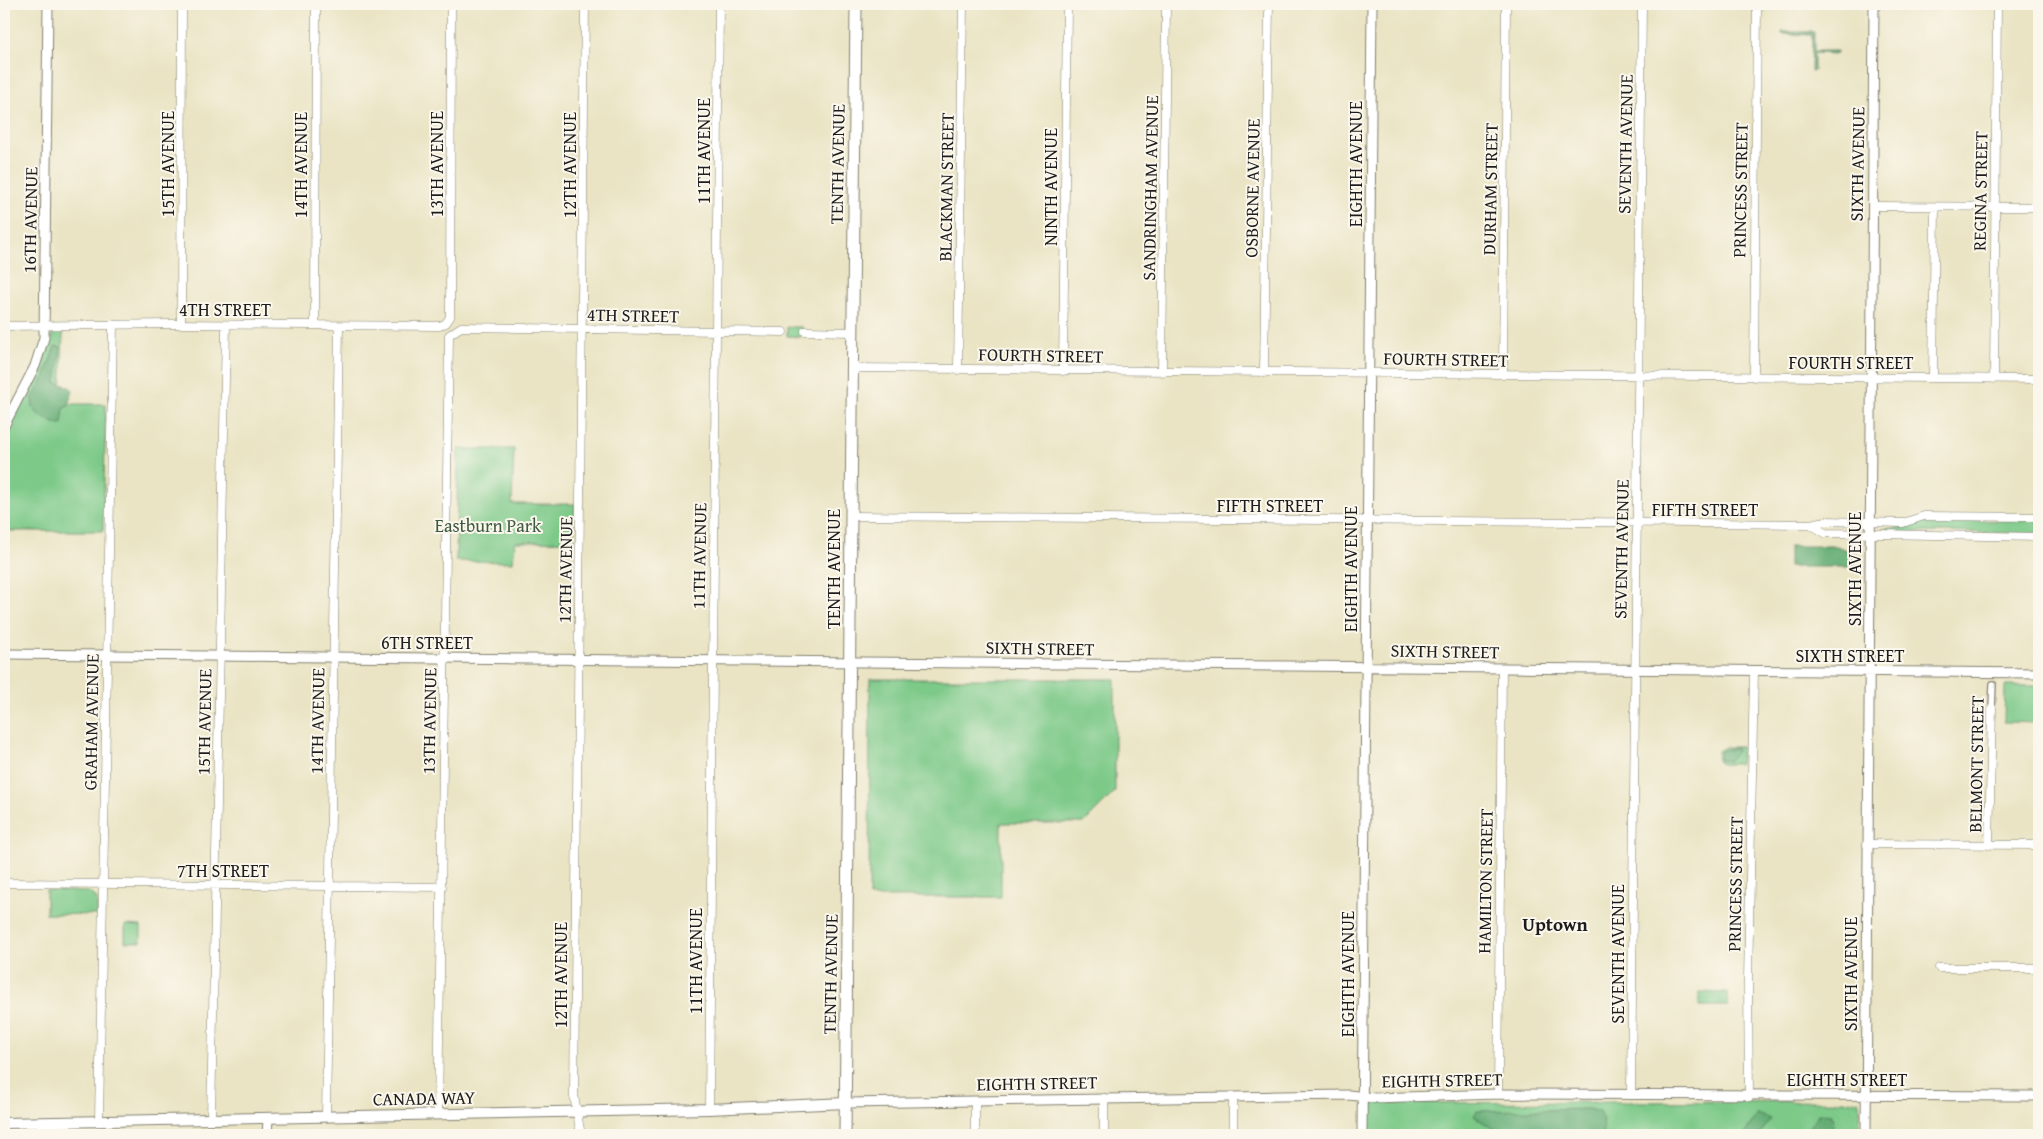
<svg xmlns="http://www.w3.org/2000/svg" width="2043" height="1139" viewBox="0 0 2043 1139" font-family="'Gentium Book Plus',serif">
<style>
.green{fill:#7bc988;stroke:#4c7252}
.forest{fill:#64ad74;stroke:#406448}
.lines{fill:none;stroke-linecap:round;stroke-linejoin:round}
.pedestrian-casing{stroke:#838070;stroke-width:8}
.minor-casing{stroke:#838070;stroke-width:9}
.tertiary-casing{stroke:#838070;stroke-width:11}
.secondary-casing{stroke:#838070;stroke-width:12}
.primary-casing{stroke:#838070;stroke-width:13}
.pedestrian{stroke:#fff;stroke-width:5.5}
.minor{stroke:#fff;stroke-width:8}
.tertiary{stroke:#fff;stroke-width:9}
.secondary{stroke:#fff;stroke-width:10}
.primary{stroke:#fff;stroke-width:11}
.labels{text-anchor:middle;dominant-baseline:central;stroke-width:4;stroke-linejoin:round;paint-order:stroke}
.street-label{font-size:18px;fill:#1c1c1c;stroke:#fbf7ec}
.park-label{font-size:18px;fill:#3d5942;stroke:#fbf7ec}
.neighbourhood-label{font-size:19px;font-weight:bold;fill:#1c1c1c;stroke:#fbf7ec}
</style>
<rect width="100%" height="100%" fill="#fbf7ec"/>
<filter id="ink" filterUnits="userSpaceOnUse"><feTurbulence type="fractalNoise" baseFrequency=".02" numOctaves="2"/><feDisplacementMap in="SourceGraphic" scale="10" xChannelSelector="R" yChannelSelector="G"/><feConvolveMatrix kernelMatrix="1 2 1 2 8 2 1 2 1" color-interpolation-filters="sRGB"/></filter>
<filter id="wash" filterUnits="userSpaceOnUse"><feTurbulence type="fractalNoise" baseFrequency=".0096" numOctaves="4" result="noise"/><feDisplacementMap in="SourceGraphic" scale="20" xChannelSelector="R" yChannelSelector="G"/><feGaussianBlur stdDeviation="1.12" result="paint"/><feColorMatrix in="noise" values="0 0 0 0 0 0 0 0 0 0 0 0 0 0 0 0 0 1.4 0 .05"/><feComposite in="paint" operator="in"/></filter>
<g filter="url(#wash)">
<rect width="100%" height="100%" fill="#eae4c4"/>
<path class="green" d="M787 327H802L801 337 787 336Z
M57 332H63L61 404H106L103 531H4V465L7 441 12 422 42 365 51 336Z
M458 449H514L512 504H575L574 541 515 542 513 562 456 561Z
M1925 520 2039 521V533L1884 532V529L1909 527Z
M870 679H1115V792L1084 823H1001V897H869Z
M2005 686H2039V723L2004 722Z
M1725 747H1742L1740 764H1722L1717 760 1718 751Z
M46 890 89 892 97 899V915L46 914Z
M125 925 141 926V942H125Z
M1699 992 1728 993V1006H1699Z
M1860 1101V1135H1368V1103Z"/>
<path class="forest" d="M1782 32H1814V51H1837V54L1814 53V71H1811L1812 35 1782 34Z
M55 346 61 347 56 383 68 386 73 390 69 406 64 408 62 424H56L39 415 33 408 32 399 44 378Z
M1789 546H1837L1856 554 1855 567H1789Z
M1732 748H1736L1737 752 1728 761 1719 759 1721 751Z
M1589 1109 1599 1112 1603 1121 1604 1133 1602 1135H1502L1474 1116 1477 1111Z
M1757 1114 1771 1119 1759 1135H1744Z
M1819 1114H1832L1833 1131 1851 1130 1850 1135H1803Z"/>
</g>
<g filter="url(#ink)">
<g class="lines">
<defs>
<path id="pedestrian" d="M1992 708 1993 684"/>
<path id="minor" d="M1873 206 2039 207
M181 324 182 4
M315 325 316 4
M4 326 173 324 440 326 446 323 450 317 451 4
M805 331 852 332
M852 368 2039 379
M958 370 963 4
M1063 371 1067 4
M1162 372 1166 4
M4 373 5 375
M1264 373 1269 4
M1503 375 1506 4
M1754 377 1757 4
M1933 378 1935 207
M1994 379 1997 4
M851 516 1810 524 1826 521 1903 523 1924 516 2039 517
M1810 524 1825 533 2039 537
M1867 844 2039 845
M1989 845 1992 708
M4 883 442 887
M1939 968H2039
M1498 1094 1502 668
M1631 1095 1642 4
M1749 1097 1748 981 1754 671
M1104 1098V1135
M1233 1098V1135
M709 1109 719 4
M438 1114 449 335 461 327 783 332
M326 1117 339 326
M211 1119 226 325
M99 1120 113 325
M581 1135 574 1096 585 4
M975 1135V1101"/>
<path id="tertiary" d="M4 426 35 366 44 338 48 4
M4 654 2039 673
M846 1103 1349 1095 1374 1098 1498 1094 2039 1096
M267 1135 268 1119
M1362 1135 1372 4
M1866 1135 1874 4"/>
<path id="secondary" d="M4 1123 709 1109 846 1103"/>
<path id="primary" d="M845 1135 856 4"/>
</defs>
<use href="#pedestrian" class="pedestrian-casing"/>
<use href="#minor" class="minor-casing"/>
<use href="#tertiary" class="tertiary-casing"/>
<use href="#secondary" class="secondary-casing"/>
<use href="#primary" class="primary-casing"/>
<use href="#pedestrian" class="pedestrian"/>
<use href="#minor" class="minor"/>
<use href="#tertiary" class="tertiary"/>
<use href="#secondary" class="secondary"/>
<use href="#primary" class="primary"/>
</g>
</g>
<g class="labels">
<g class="street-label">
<text transform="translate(1625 144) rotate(-89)">SEVENTH AVENUE</text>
<text transform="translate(703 151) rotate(-90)">11TH AVENUE</text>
<text transform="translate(167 164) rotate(-90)">15TH AVENUE</text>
<text transform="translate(436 164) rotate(-90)">13TH AVENUE</text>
<text transform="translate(837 164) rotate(-89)">TENTH AVENUE</text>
<text transform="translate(1355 164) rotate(-90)">EIGHTH AVENUE</text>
<text transform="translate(1857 164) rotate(-89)">SIXTH AVENUE</text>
<text transform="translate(300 165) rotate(-90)">14TH AVENUE</text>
<text transform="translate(569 165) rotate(-90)">12TH AVENUE</text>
<text transform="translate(946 187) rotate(-89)">BLACKMAN STREET</text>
<text transform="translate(1050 187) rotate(-90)">NINTH AVENUE</text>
<text transform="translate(1150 188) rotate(-89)">SANDRINGHAM AVENUE</text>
<text transform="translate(1252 188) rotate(-89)">OSBORNE AVENUE</text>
<text transform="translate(1490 189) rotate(-89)">DURHAM STREET</text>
<text transform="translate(1740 190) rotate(-89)">PRINCESS STREET</text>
<text transform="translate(1980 191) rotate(-89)">REGINA STREET</text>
<text transform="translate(30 220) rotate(-89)">16TH AVENUE</text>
<text x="225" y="309">4TH STREET</text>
<text transform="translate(633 315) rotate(1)">4TH STREET</text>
<text transform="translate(1041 355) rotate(1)">FOURTH STREET</text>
<text transform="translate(1446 359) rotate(1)">FOURTH STREET</text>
<text x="1851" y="362">FOURTH STREET</text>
<text x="1270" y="505">FIFTH STREET</text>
<text x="1705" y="509">FIFTH STREET</text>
<text transform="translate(1621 549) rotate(-89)">SEVENTH AVENUE</text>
<text transform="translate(699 556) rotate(-89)">11TH AVENUE</text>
<text transform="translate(833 569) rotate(-90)">TENTH AVENUE</text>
<text transform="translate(1350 569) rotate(-90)">EIGHTH AVENUE</text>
<text transform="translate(1854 569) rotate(-90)">SIXTH AVENUE</text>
<text transform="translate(565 570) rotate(-89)">12TH AVENUE</text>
<text x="427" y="642">6TH STREET</text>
<text transform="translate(1040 648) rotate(1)">SIXTH STREET</text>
<text transform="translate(1445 651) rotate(1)">SIXTH STREET</text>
<text x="1850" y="655">SIXTH STREET</text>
<text transform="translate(317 721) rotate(-89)">14TH AVENUE</text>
<text transform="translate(429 721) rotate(-89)">13TH AVENUE</text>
<text transform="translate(91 722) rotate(-89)">GRAHAM AVENUE</text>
<text transform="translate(204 722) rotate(-89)">15TH AVENUE</text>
<text transform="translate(1976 764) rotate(-89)">BELMONT STREET</text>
<text x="223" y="870">7TH STREET</text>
<text transform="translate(1485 881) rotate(-89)">HAMILTON STREET</text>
<text transform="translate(1735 884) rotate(-89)">PRINCESS STREET</text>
<text transform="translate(1617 954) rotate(-90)">SEVENTH AVENUE</text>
<text transform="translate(695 961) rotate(-90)">11TH AVENUE</text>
<text transform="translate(830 974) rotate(-89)">TENTH AVENUE</text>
<text transform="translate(1347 974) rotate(-90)">EIGHTH AVENUE</text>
<text transform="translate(1850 974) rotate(-90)">SIXTH AVENUE</text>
<text transform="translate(560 975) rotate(-90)">12TH AVENUE</text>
<text x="1847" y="1079">EIGHTH STREET</text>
<text transform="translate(1442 1080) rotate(-1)">EIGHTH STREET</text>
<text transform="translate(1037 1083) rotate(-1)">EIGHTH STREET</text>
<text transform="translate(424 1098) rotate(-1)">CANADA WAY</text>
</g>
<g class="park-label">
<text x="488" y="525">Eastburn Park</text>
</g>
<g class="neighbourhood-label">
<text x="1555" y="924">Uptown</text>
</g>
</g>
<rect width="2043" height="1139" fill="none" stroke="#fbf7ec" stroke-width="20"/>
</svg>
